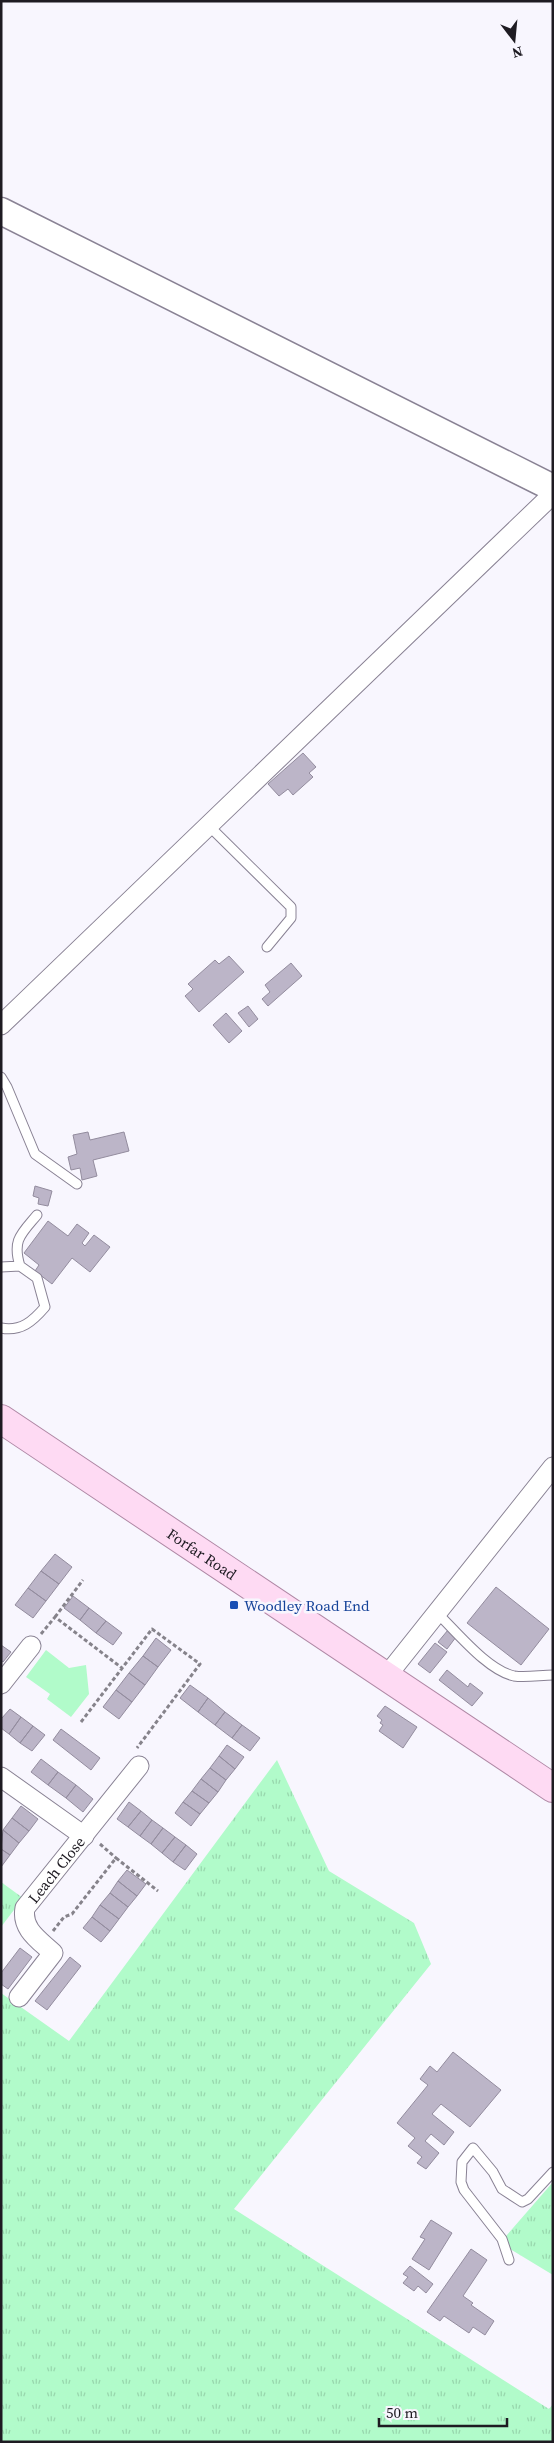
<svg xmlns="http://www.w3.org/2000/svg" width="554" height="2443" viewBox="0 0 554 2443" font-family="'Source Serif 4',serif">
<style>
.grass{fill:url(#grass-tufts)}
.park{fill:#b1fbca}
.building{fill:#bcb5c8;stroke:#938c9e}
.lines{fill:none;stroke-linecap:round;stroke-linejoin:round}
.lane-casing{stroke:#898294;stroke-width:11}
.street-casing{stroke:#898294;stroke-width:21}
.secondary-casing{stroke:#898294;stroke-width:29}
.primary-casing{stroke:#af88a5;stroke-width:30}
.path{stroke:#86838b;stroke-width:3;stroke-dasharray:4 2.5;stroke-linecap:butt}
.lane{stroke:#fff;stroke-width:9}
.street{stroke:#fff;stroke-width:19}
.secondary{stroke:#fff;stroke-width:26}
.primary{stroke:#fedaf3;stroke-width:28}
.transit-dot{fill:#1a4fb4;stroke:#f8f6fe;stroke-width:2}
.labels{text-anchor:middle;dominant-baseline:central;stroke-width:5;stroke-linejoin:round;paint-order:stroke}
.street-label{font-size:15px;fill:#1e1b22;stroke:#f8f6fe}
.transit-label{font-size:15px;fill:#164399;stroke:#f8f6fe;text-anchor:start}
</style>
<defs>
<pattern id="grass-tufts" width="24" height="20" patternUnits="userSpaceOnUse" patternTransform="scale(1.25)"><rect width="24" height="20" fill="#b1fbca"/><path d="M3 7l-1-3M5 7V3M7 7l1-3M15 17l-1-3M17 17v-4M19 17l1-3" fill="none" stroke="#98d7ad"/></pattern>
</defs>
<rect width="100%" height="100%" fill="#f8f6fe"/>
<path class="grass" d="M277 1760 329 1871 414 1923 431 1964 234 2209 549 2409 553 2404V2442H1V1993L69 2041Z
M1 1882 23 1898 1 1927Z
M553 2182V2275L500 2243Z"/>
<path class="park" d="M46 1650 69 1668 86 1665 89 1694 71 1717 47 1699 50 1694 26 1677Z"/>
<path class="building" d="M303 753 316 767 309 773 313 777 293 795 288 789 279 796 268 784Z
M229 956 244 972 199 1012 185 996 193 989 188 984 215 960 219 964Z
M291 963 302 976 268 1006 262 999 270 992 265 985Z
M248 1006 258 1019 249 1027 238 1013Z
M226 1013 242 1031 229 1043 213 1025Z
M88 1132 90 1140 124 1132 129 1151 93 1160 97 1176 82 1180 80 1168 71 1170 68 1157 77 1154 73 1135Z
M35 1186 52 1191 48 1206 38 1204 39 1198 33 1196Z
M48 1221 68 1236 77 1224 89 1233 82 1243 85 1246 94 1235 110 1247 90 1272 72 1258 52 1284 35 1271 39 1265 24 1253Z
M55 1554 72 1567 59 1584 41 1571Z
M41 1571 59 1584 46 1601 28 1588Z
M496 1587 549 1629 521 1665 467 1623Z
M28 1588 46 1601 33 1618 15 1605Z
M73 1596 89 1608 80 1620 64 1608Z
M89 1608 106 1621 96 1633 80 1620Z
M106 1621 122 1633 113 1645 96 1633Z
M448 1630 456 1637 447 1649 438 1642Z
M156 1638 171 1650 158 1667 143 1656Z
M435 1643 447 1652 430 1673 418 1664Z
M1 1645 11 1652 3 1662 1 1661Z
M143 1656 158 1667 145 1685 129 1673Z
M447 1670 468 1687 470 1683 483 1693 472 1706 439 1680Z
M129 1673 145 1685 132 1702 116 1690Z
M190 1685 208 1698 198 1712 180 1698Z
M116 1690 132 1702 119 1719 103 1707Z
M208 1698 225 1712 215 1725 198 1712Z
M385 1706 417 1727 403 1748 379 1731 383 1725 380 1723 382 1720 377 1716Z
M10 1709 21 1717 9 1734 1 1728V1719Z
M225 1712 242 1725 232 1738 215 1725Z
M21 1717 33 1726 20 1743 9 1734Z
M242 1725 260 1738 250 1751 232 1738Z
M33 1726 45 1735 32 1751 20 1743Z
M61 1729 100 1758 91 1770 53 1740Z
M227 1745 244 1757 235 1769 219 1756Z
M219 1756 235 1769 226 1780 210 1768Z
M41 1759 58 1772 48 1785 31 1772Z
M210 1768 226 1780 218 1792 201 1779Z
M58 1772 76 1785 66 1798 48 1785Z
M201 1779 218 1792 209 1803 192 1791Z
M76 1785 93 1799 83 1812 66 1798Z
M192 1791 209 1803 200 1814 183 1802Z
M129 1802 141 1811 128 1827 117 1819Z
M183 1802 200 1814 191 1826 175 1813Z
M21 1806 38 1819 29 1831 12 1818Z
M141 1811 152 1820 140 1836 128 1827Z
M12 1818 29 1831 19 1843 3 1830Z
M152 1820 163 1828 151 1844 140 1836Z
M163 1828 175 1837 162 1853 151 1844Z
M3 1830 19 1843 10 1855 1 1849Z
M175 1837 186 1845 173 1862 162 1853Z
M186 1845 197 1854 185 1870 173 1862Z
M1 1849 10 1855 1 1867Z
M127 1870 146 1884 137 1896 118 1881Z
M118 1881 137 1896 128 1907 110 1893Z
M110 1893 128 1907 119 1919 100 1905Z
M100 1905 119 1919 110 1931 92 1917Z
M92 1917 110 1931 101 1942 83 1928Z
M20 1948 32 1957 8 1989 1 1984V1973Z
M70 1957 81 1966 47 2010 35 2001Z
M453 2052 501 2090 470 2127 441 2104 432 2114 454 2132 444 2145 431 2134 425 2141 439 2153 426 2169 417 2163 422 2157 408 2146 415 2138 397 2123 428 2085 420 2079 430 2066 437 2072Z
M431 2220 452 2233 429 2270 412 2259 425 2239 420 2237Z
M471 2249 487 2260 463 2296 473 2303 471 2305 494 2321 485 2335 473 2327 469 2333 444 2316 440 2321 427 2312Z
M410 2266 433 2284 426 2293 418 2286 414 2291 403 2283 408 2277 403 2274Z"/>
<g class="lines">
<defs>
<path id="lane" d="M208 825 291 907V918L267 947
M1 1077 7 1087 35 1154 77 1184
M20 1266C12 1240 21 1234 37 1215
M1 1267 20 1266 37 1278 45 1307C33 1321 21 1332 1 1328
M437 1613C457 1632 487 1670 514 1676 526 1678 541 1675 553 1675
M509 2260 502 2239 464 2190 461 2182 462 2162 473 2148 493 2172 502 2189 522 2202 528 2199 553 2172"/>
<g id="street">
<path d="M1 1025 553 494"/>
<path d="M385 1678 553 1467"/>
<path d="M1 1684 31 1646"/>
<path d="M1 1777 84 1836"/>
<path id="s1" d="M19 1997 53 1953C39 1940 21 1929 25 1908L139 1766"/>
</g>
<path id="secondary" d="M1 211 553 488"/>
<g id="primary">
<path id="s2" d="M1 1419 553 1788"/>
</g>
</defs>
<use href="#lane" class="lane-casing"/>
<use href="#street" class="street-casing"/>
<use href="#secondary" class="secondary-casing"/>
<use href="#primary" class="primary-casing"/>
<path class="path" d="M55 1617 83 1580
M41 1634 55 1617 122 1668
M81 1722 152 1629 200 1664 137 1748
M100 1844 116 1858
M53 1931 64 1917 72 1914 116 1858 158 1891"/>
<use href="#lane" class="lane"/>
<use href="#street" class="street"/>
<use href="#secondary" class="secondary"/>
<use href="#primary" class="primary"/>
</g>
<rect class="transit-dot" x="229" y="1600" width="10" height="10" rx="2.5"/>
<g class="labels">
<g class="street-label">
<text stroke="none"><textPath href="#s2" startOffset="242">Forfar Road</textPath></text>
<text stroke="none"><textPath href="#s1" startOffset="161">Leach Close</textPath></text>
</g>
<g class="transit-label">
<text x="244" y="1605">Woodley Road End</text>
</g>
</g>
<rect width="554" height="2443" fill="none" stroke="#1e1b22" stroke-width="5"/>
<g transform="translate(514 40) rotate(164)" stroke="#f8f6fe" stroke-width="4" paint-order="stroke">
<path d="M0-4L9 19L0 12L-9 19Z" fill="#1e1b22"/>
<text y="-8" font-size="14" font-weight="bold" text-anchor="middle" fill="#1e1b22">N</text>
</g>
<path d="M379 2418v8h128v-8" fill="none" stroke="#1e1b22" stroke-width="2.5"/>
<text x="386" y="2418" font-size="15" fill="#1e1b22" stroke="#f8f6fe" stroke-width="4" paint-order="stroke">50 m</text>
</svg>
